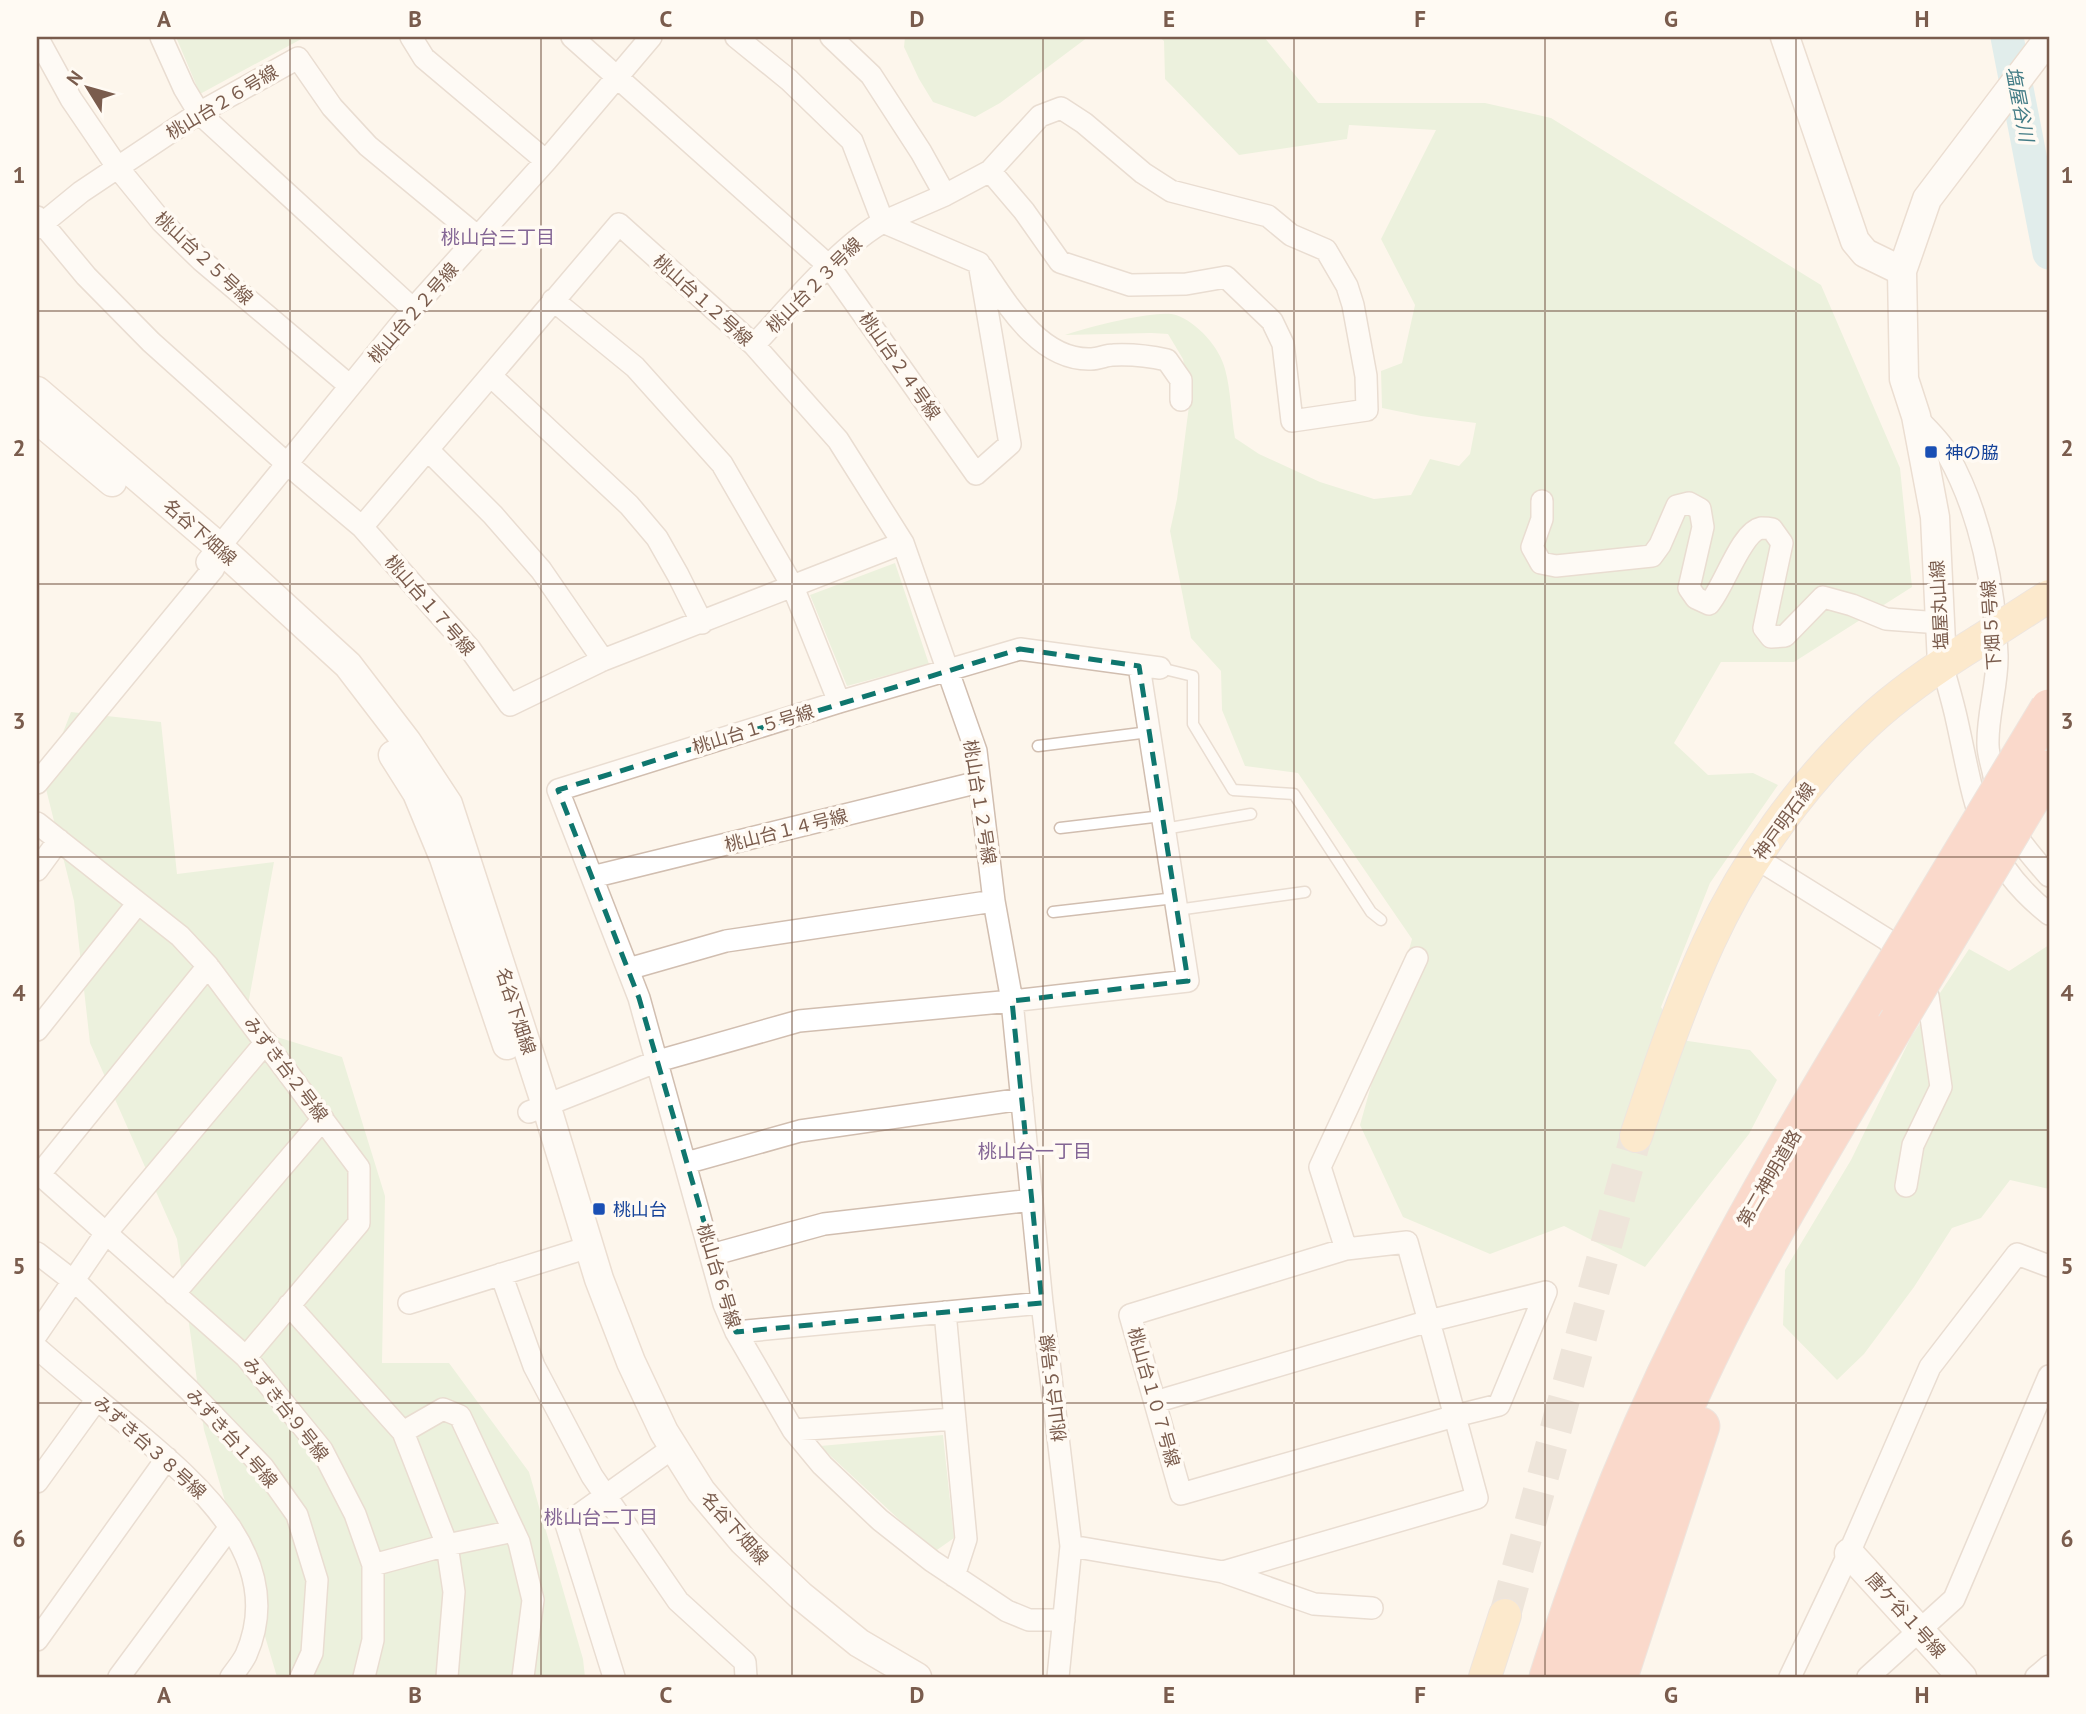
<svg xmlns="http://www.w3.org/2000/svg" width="2086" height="1714" viewBox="0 0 2086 1714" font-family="'PT Sans','Noto Sans JP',sans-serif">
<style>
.green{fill:#d8ecc9}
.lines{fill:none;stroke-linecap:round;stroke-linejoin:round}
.river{stroke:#bfe3e8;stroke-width:33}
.primary-tunnel{stroke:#dcd0c4;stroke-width:32;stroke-dasharray:32 16;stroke-linecap:butt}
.lane-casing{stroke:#d1beb0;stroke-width:13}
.street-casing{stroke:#d1beb0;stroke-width:24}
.secondary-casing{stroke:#d6c0b0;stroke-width:31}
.primary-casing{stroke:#dad1cd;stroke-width:34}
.highway-casing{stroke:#dad1cd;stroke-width:39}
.lane{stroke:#fff;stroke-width:10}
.street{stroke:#fff;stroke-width:21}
.secondary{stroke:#fff;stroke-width:28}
.primary{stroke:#fbd9a5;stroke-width:32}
.highway{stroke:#f7b7a3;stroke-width:37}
.primary-bridge-casing{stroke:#dad1cd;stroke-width:34;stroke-linecap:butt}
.highway-bridge-casing{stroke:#dad1cd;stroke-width:39;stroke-linecap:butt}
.primary-bridge{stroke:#fbd9a5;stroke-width:32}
.highway-bridge{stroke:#f7b7a3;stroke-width:37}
.marked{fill:none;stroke:#0f766e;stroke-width:5;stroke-dasharray:14 9;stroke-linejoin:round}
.grid{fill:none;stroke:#7a5c4d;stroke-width:2;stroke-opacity:0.55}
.transit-dot{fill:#1a4fb4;stroke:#fffaf3;stroke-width:2.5}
.labels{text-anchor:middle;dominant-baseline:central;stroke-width:7;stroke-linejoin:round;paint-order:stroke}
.street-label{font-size:18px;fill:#7a5c4d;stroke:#fffaf3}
.transit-label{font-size:18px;fill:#164399;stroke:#fffaf3;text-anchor:start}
.water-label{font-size:19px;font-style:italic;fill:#437c86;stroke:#fffaf3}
.neighbourhood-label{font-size:19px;fill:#846695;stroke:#fffaf3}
.neatline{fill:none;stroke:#7a5c4d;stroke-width:2.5}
.grid-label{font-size:23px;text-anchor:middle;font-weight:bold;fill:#7a5c4d}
</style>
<rect width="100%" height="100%" fill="#fdf6ec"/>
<path class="green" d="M176 37H305L200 94Z
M905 37H1088L1000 103 975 117 933 102 919 79 904 47Z
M1159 37H1264L1318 103H1485L1551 118 1821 285 1900 468 1912 587 1794 662H1721L1674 743 1708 775 1753 773 1778 785 1710 883 1661 1007 1681 1040 1750 1050 1777 1080 1749 1134 1645 1267 1564 1226 1490 1254 1403 1217 1360 1125 1412 939 1298 773 1245 766 1222 710 1221 671 1191 638 1170 531 1177 499 1190 398 1183 359 1168 334 1151 333 1065 335C1086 328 1156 309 1176 315 1197 322 1220 348 1225 369 1231 391 1231 415 1235 438L1259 454 1320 482 1374 499 1411 495 1430 459 1459 466 1470 454 1476 423 1421 416 1382 408 1381 371 1402 363 1415 305 1381 239 1436 130 1349 125 1347 139 1239 155 1165 79 1164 41Z
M895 563 929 664 847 686 810 595Z
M71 712 161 722 177 874 274 862 244 1027 342 1057 385 1196 382 1363H449L529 1472 583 1659 585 1677H277L204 1430 177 1239 90 1043 74 901 44 781Z
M2049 945V1189L2010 1180 1981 1218 1952 1228 1914 1287 1864 1354 1837 1380 1783 1325 1785 1270 1851 1160 1911 1037 1969 949 2009 971Z
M943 1435 954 1538 934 1552 820 1446Z"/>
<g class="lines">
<path class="river" d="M2007 37 2049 253"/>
<path class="primary-tunnel" d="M1505 1615 1636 1136"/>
<defs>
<path id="lane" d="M1160 668 1193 676V724L1233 790 1294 794 1371 912 1381 920
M1038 746 1149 732
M1060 828 1162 816
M1164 829 1251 814
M1177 910 1305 892
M1053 912 1175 898"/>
<path id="street" d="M37 37 71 99 118 168 162 222 201 260 350 386
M161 37 184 88 199 113 413 309
M411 37 424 58 546 161
M572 37 829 266 976 474 1010 444 979 263 883 222
M736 37 789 80 852 141 883 222C840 246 789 308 754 345
M831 37 871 75 921 152 945 195
M37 217 86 276 151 342 286 463 362 527 470 649 510 705 603 660 903 543
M883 222 945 195 990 171 1040 116 1061 108 1084 123 1143 173 1171 191 1268 216 1291 235 1326 250 1347 286 1353 305 1366 376 1367 410 1292 421 1283 344 1272 321 1226 277 1186 284 1130 285 1060 262 1024 211 990 171
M37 228 81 192 199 113 298 58 332 107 368 146 478 237
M982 267C1007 304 1040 361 1091 359 1099 359 1106 355 1113 355 1132 354 1149 356 1167 360L1181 380V400
M553 300 635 367 722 464 793 587 839 702
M491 376 629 505 657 538 678 575 702 623
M1917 418C1927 429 1941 441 1948 455 1981 514 1995 587 1997 655 1998 684 1987 715 1988 745 1988 753 1991 762 1993 771 2002 821 2016 839 2049 876
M428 450 493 515 541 570 603 660
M1542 501V519L1532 547 1541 563 1556 566 1652 556 1660 545 1677 506 1689 503 1700 509 1703 527 1689 588 1696 598 1709 604C1724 587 1741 532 1761 528 1765 528 1768 528 1772 529L1782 543 1764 628 1771 637 1785 636 1823 597 1852 605 1886 619 1940 623
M362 527 619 224 754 345 838 440 903 543 976 751 994 901 1012 1001 799 1021 658 1061 529 1112
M207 562 413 309 546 161 651 37
M1942 664C1947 683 1953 702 1957 721 1975 802 1979 859 2049 914
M37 783 214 568
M37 823 180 936 208 966 359 1168V1223L246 1357
M1756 858 1886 939 1914 965 1928 996 1941 1087 1913 1145 1906 1186
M37 870 59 840
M592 877 979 782
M628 969 726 941 994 901
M37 1030 138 903
M686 1163 800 1131 1022 1099
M37 1172 246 1357 322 1450 355 1514 373 1565V1640L364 1677
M39 1175 208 966
M1346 1249 1320 1167 1417 958
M37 1253 81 1287 189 1390 263 1467 297 1515 317 1580 312 1653 301 1677
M711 1255 824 1224 1032 1200
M501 1274 534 1366 592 1476 678 1601 745 1662 746 1677
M174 1294 323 1119
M409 1303 589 1247
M289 1305 403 1432 447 1545 454 1592 447 1677
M945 1312 966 1539 954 1576
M736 1332 1042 1303
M37 1334 106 1233 266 1042
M37 1348C69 1376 102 1403 135 1431 199 1485 288 1560 246 1655 242 1663 236 1670 231 1677
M1155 1402 1429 1321 1546 1292 1499 1405 1455 1416 1181 1494 1130 1315 1346 1249 1407 1242C1431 1327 1454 1413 1477 1498L1223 1572
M793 1430 955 1419
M403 1432 443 1409 460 1416 519 1542 533 1600 523 1677
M37 1482 97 1399
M1071 1546 1223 1572 1314 1604 1372 1608
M373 1565 447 1545 514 1531
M1064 1620H1029L1007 1611 932 1561 880 1520 822 1465 793 1430 736 1332 724 1304 639 998 558 790 839 702 1020 649 1160 668
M37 1640 167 1458
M119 1677 230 1527
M614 1677 566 1524 674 1447
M1058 1677 1071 1546 1042 1303 1012 1001 1188 981 1139 666
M1790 1677 1849 1553 1930 1367 2017 1254 2049 1266
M1868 1677 1954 1599 2049 1376
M2036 1677 2049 1666"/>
<path id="secondary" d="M1785 37 1855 241 1865 253 1902 271 1904 379 1916 416 1935 517 1942 664
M1902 271 1927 199 2049 38
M37 391 219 547 348 665 407 742 448 804 546 1105 599 1279 631 1362 664 1432 701 1491 743 1541 800 1595 859 1643 917 1677
M37 419 112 482
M393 755 417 793 444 858 507 1045
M1849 1553 1962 1677"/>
<path id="primary" d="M1636 1136C1658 1070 1680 1005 1709 942 1746 861 1802 783 1867 723 1901 691 1940 665 1979 641
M1485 1677 1505 1615"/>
<path id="highway" d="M1548 1677C1586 1556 1633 1437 1690 1324 1747 1210 1812 1101 1878 992
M1582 1677C1620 1561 1664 1446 1719 1336 1772 1230 1835 1128 1895 1026
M1619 1677 1701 1426"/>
</defs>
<use href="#lane" class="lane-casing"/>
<use href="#street" class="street-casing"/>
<use href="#secondary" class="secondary-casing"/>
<use href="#primary" class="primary-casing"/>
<use href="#highway" class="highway-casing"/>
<use href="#lane" class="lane"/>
<use href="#street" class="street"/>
<use href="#secondary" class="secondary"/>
<use href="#primary" class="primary"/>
<use href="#highway" class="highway"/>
<defs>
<path id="primary-bridge" d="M1979 641 2049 596"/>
<path id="highway-bridge" d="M1878 992 2049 708
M1895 1026 2049 769"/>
</defs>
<use href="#primary-bridge" class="primary-bridge-casing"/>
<use href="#highway-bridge" class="highway-bridge-casing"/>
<use href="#primary-bridge" class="primary-bridge"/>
<use href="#highway-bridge" class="highway-bridge"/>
</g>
<path d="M0 0H2086V1714H0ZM1020 649 1139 666 1188 981 1012 1001 1042 1303 736 1332 639 998 558 790Z" fill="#fdf6ec" fill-opacity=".55" fill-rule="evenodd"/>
<path class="marked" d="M1020 649 1139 666 1188 981 1012 1001 1042 1303 736 1332 639 998 558 790Z"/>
<path class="grid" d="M290 37V1677M541 37V1677M792 37V1677M1043 37V1677M1294 37V1677M1545 37V1677M1796 37V1677M37 311H2049M37 584H2049M37 857H2049M37 1130H2049M37 1403H2049"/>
<g class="transit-dot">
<rect x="1924" y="445" width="14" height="14" rx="3.5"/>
<rect x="592" y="1202" width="14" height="14" rx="3.5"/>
</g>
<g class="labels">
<g class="street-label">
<text transform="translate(222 102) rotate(-31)">桃山台２６号線</text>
<text transform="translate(204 258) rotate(43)">桃山台２５号線</text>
<text transform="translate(814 285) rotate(-45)">桃山台２３号線</text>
<text transform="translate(703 300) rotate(42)">桃山台１２号線</text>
<text transform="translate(413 313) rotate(-49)">桃山台２２号線</text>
<text transform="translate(900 366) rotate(55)">桃山台２４号線</text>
<text transform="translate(200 532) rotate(41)">名谷下畑線</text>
<text transform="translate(430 605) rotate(49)">桃山台１７号線</text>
<text transform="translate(1939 605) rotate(-93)">塩屋丸山線</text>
<text transform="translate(1991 625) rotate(-94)">下畑５号線</text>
<text transform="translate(753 729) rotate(-17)">桃山台１５号線</text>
<text transform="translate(980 802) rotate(81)">桃山台１２号線</text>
<text transform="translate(1784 821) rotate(-54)">神戸明石線</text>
<text transform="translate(786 830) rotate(-14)">桃山台１４号線</text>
<text transform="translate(516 1011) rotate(72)">名谷下畑線</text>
<text transform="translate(286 1069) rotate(53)">みずき台２号線</text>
<text transform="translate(1769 1178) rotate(-60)">第二神明道路</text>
<text transform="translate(719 1276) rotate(73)">桃山台６号線</text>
<text transform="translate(1053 1388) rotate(-97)">桃山台５号線</text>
<text transform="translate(1154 1397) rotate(74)">桃山台１０７号線</text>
<text transform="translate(286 1409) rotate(52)">みずき台９号線</text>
<text transform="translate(232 1438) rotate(48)">みずき台１号線</text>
<text transform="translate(150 1447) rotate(42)">みずき台３８号線</text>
<text transform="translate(735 1528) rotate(48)">名谷下畑線</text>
<text transform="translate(1906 1615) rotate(48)">唐ケ谷１号線</text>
</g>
<g class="transit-label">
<text x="1945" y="452">神の脇</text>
<text x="613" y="1209">桃山台</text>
</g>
<g class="water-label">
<text transform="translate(2020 104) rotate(79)">塩屋谷川</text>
</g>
<g class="neighbourhood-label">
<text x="498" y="237">桃山台三丁目</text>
<text x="1035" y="1151">桃山台一丁目</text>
<text x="601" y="1517">桃山台二丁目</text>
</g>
</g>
<rect width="2086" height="1714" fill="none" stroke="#fffaf3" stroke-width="77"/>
<g transform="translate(88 88) rotate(307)" stroke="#fffaf3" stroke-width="5" paint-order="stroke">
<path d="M0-5L12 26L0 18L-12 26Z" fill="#7a5c4d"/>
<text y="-10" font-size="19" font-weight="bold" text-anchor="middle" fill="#7a5c4d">N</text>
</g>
<rect x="38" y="38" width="2010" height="1638" class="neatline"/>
<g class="grid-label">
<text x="164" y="27">A</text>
<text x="415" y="27">B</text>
<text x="666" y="27">C</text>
<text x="917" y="27">D</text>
<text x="1169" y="27">E</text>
<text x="1420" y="27">F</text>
<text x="1671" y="27">G</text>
<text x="1922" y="27">H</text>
<text x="19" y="183">1</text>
<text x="2067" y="183">1</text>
<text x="19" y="456">2</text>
<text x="2067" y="456">2</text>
<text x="19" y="729">3</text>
<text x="2067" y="729">3</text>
<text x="19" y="1001">4</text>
<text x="2067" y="1001">4</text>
<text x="19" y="1274">5</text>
<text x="2067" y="1274">5</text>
<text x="19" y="1547">6</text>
<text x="2067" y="1547">6</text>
<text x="164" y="1703">A</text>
<text x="415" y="1703">B</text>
<text x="666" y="1703">C</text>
<text x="917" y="1703">D</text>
<text x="1169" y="1703">E</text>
<text x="1420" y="1703">F</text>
<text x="1671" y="1703">G</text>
<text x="1922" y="1703">H</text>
</g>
</svg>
